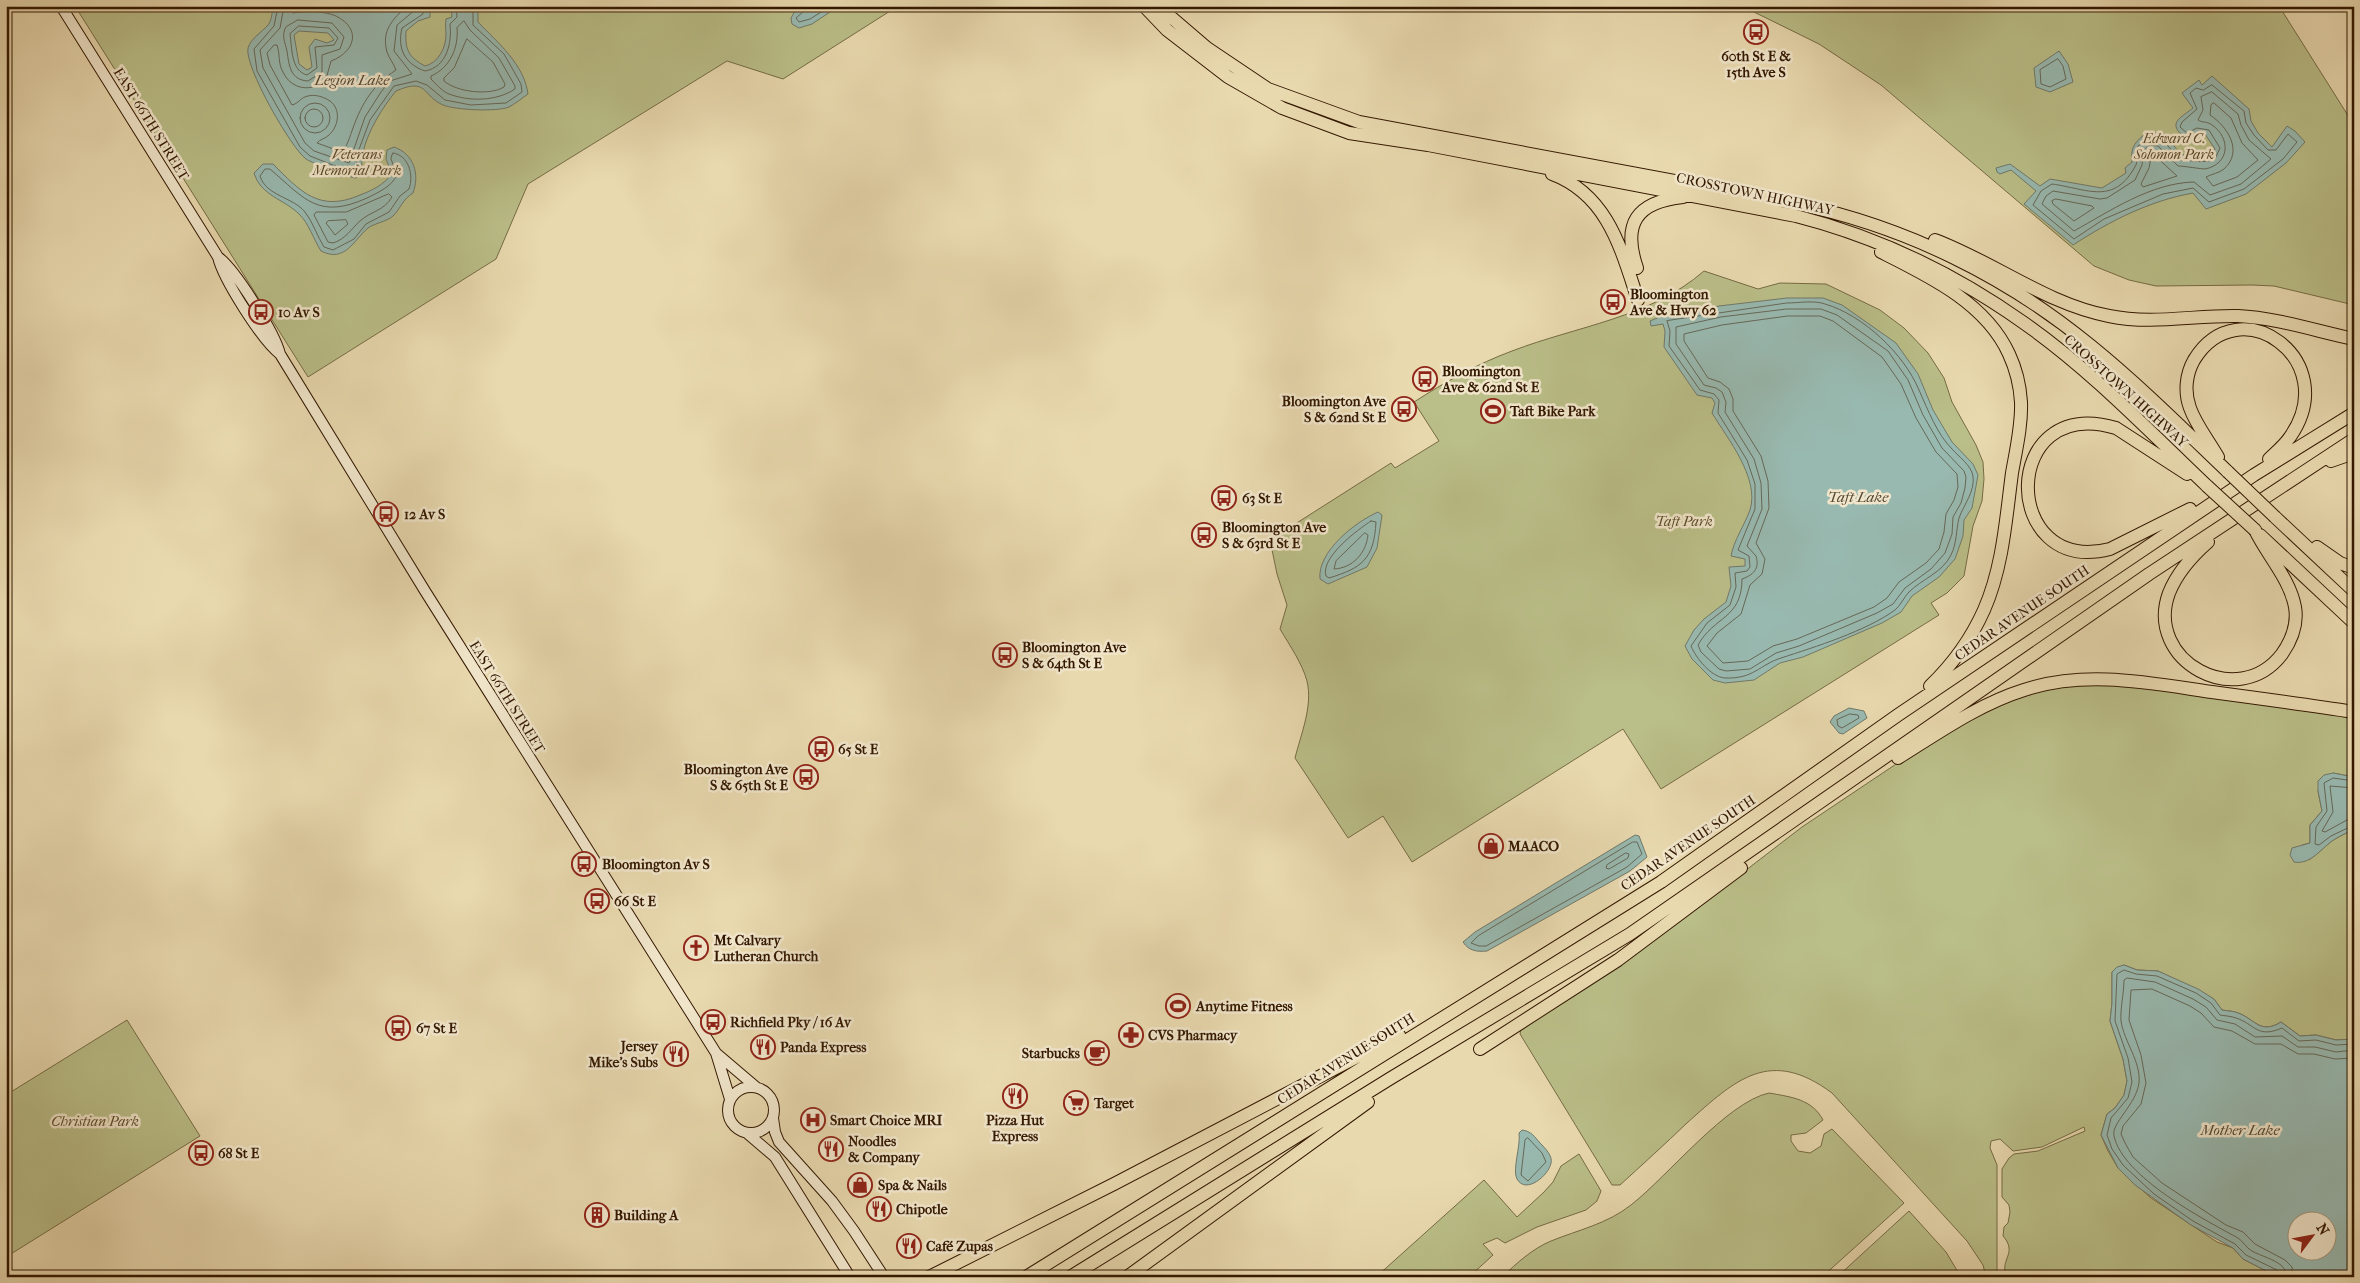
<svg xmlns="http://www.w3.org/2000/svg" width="2360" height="1283" viewBox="0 0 2360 1283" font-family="'IM FELL French Canon',serif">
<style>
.green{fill:#babe88;stroke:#766b44}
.water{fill:#98b9b0;stroke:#70796a;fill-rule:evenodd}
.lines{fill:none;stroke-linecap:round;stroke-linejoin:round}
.shore{stroke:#666858;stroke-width:1}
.secondary-casing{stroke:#331800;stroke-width:12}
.motorway-casing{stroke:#331800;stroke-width:14}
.secondary{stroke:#f1e6cb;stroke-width:10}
.motorway{stroke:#e9d9af;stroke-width:12}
.motorway-bridge-casing{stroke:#331800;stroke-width:14;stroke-linecap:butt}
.motorway-bridge{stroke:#e9d9af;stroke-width:12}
.labels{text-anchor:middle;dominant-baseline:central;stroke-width:5;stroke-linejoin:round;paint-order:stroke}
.poi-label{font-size:14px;font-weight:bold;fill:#331800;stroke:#f1e6cb;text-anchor:start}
.street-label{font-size:14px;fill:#331800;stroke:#f1e6cb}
.park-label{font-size:14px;font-style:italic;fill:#5c4a29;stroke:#f1e6cb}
.water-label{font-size:15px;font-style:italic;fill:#514835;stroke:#f1e6cb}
</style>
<rect width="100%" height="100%" fill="#e9d9af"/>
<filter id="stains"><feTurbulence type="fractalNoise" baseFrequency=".004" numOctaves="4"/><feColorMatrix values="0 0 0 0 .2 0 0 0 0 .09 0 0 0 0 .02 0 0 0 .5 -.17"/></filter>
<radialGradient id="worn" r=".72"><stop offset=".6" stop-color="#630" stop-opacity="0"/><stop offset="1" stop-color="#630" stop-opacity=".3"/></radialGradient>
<path class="green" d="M75 6H898L783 79 727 61 528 184 496 259 308 377Z
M1747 6H2279L2354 125V305L2274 286 2252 285 2156 286 2129 280 2094 266 1881 85 1819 44 1754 12Z
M1704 271 1758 289 1780 283 1826 284 1880 310 1904 328 1928 353 1944 378 1952 402 1976 445 1983 462 1984 479 1982 501 1973 526 1964 576 1947 593 1931 603 1939 615 1661 789 1623 729 1412 862 1383 816 1348 838 1295 758C1301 734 1313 706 1307 681 1302 663 1290 646 1280 629L1287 605 1277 574 1270 540 1391 463 1395 468 1439 441 1414 402C1445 382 1477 364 1512 351 1577 326 1650 318 1704 271Z
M2120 682 2354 715V777L2333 773 2318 791 2322 811 2310 825V843L2302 845 2309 860 2333 840 2354 829V1039L2336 1040 2316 1035 2300 1036 2281 1022C2260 1035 2255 1019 2238 1013 2234 1011 2227 1011 2222 1010L2214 999 2158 971 2137 970 2124 965 2112 972V1003L2110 1021 2123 1059 2127 1081 2124 1095 2115 1108 2107 1114 2101 1135 2108 1151 2118 1168 2151 1198 2217 1242 2233 1248 2243 1259 2278 1277H2009L2006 1275C2000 1259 2018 1253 2003 1236L2004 1227 2008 1223 2010 1212 2009 1205 2002 1197V1169L2009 1158 2014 1154 2038 1151 2085 1131 2084 1127 2042 1147 2013 1151 2000 1139 1991 1141 1990 1148 1997 1165V1277H1986L1983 1265 1967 1241 1832 1093C1770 1047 1736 1079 1687 1123 1665 1144 1642 1165 1620 1185H1612L1520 1034 1521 1029 1741 874 1802 827 1929 742 1993 705 2052 686Z
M127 1020 200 1136 6 1257V1095Z
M1769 1093C1791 1097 1812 1099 1823 1120L1806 1133 1791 1135V1141L1798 1151 1810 1153 1821 1146 1824 1134 1832 1129 1904 1203 1822 1277H1502C1517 1263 1532 1249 1551 1241 1578 1230 1607 1224 1631 1205 1668 1176 1727 1102 1769 1093Z
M1579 1154 1601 1191 1597 1201 1586 1210 1537 1227 1505 1243 1497 1238 1483 1244 1493 1255 1469 1277H1376L1484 1180 1517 1217 1544 1192 1553 1182 1561 1166Z
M1909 1211 1946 1252 1961 1277H1837Z"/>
<path class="water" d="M273 6H426L430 13V17L418 21 406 31C405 49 408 57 425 66 438 63 446 48 446 35 446 29 445 25 446 19L452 17 451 6H478V22C498 43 524 64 528 94 522 98 515 104 509 107 497 112 455 110 443 105 422 96 428 77 396 91 382 108 368 131 363 152 361 162 364 170 356 178 350 178 312 163 306 159 291 148 244 66 248 48 251 38 262 32 268 25 272 20 272 12 273 6ZM299 31 328 33 334 40 327 43 315 39 309 47 312 67 307 70 299 64 294 35Z
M839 6 812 24 799 28 792 24 791 18 795 11 808 6Z
M2059 51 2068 64 2073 82 2050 92 2036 87 2034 68Z
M2212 76 2249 109 2251 121 2258 133 2272 147 2287 126 2295 131 2305 142 2286 163 2246 194 2206 209 2193 193C2149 201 2110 221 2073 245L2024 204 2036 191 2011 170 2000 174 1997 172 1996 168 2010 164 2040 186 2050 179 2102 188 2126 173 2125 168 2132 162C2130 146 2136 141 2148 132L2165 134 2181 155C2192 154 2201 158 2212 155L2215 149 2205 134 2197 133 2192 138H2185C2167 123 2179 119 2193 108L2182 93 2199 80 2202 85Z
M394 147C414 154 420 174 413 193 402 200 401 208 393 216 386 222 375 223 368 228 353 241 345 263 321 251 314 240 308 222 299 214 284 199 261 196 254 173L263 164H273C300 191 319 213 360 195 373 190 383 185 392 174L386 159 387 150Z
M1787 298H1823L1842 305 1896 343 1918 374 1933 410 1952 442 1973 464 1978 475 1972 508 1964 520 1963 536 1955 559 1939 577 1912 596 1901 612 1882 623 1803 657 1780 663 1754 680 1725 683 1713 680 1692 659 1685 646 1694 630 1704 619 1726 602 1731 586 1729 567 1745 566V559L1731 556C1734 540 1744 526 1750 510 1760 478 1727 438 1712 413L1715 403 1712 398 1697 395 1664 347 1665 331 1663 324 1651 326 1650 321 1667 314 1689 313 1719 306Z
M1378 512 1382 515 1377 548 1367 567 1328 584 1320 579C1317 552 1355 522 1378 512Z
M1849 708 1864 711 1867 718 1843 734 1839 733 1830 722 1834 716Z
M2333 773 2354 777V829C2347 833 2339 836 2332 841 2320 850 2310 865 2294 862L2290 855 2292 848 2310 843V825L2322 811 2318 791V781L2324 775Z
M1635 835 1639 836 1647 857 1630 871 1487 951C1477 952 1469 951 1463 942L1475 932Z
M2124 965 2137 970 2158 971 2198 989 2214 999 2222 1010C2227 1011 2234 1011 2238 1013 2255 1019 2260 1035 2281 1022L2300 1036 2316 1035 2336 1040 2354 1039V1277H2278L2243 1259 2233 1248 2191 1225 2135 1185 2118 1168 2101 1135 2107 1114 2115 1108 2124 1095 2127 1081 2123 1059 2110 1021 2112 1003V972L2117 967ZM2298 1220H2328V1250H2298Z
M1522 1130C1531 1131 1535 1137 1540 1143 1545 1148 1553 1156 1551 1163 1549 1175 1526 1195 1517 1179 1512 1170 1521 1145 1519 1133Z"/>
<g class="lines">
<path class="shore" d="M278 6 274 26 254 49 257 71 300 147 310 156 353 173 356 170 358 152 370 120 394 86 416 81 427 85 445 100 471 105 506 103 522 92 521 84 504 54 473 25V6
M284 6 280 28 260 50 263 68 305 143 314 151 349 163 365 117 381 92 390 81 412 74 394 51 397 25 415 10 416 6
M292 6 293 13C304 11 326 11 336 16 362 29 355 52 331 61L326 79C313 93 291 90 283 72 278 64 280 53 277 45H274L267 53 270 65 292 105C298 104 301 97 308 96 315 94 324 97 330 101 341 109 339 126 329 135 325 139 320 139 317 143L342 152C347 147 350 136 353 128 362 103 373 85 396 70 394 64 389 58 387 52 381 30 393 19 407 6
M422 6 423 14 402 28C397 49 405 64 425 71 447 67 452 43 450 24L457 17 456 6
M806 6 804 11 796 18 799 22 810 19 831 6
M298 20 332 23 344 37 340 49 322 55V72L308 81C290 80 289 65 287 51 285 42 281 35 286 27Z
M464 21 470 30 499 58 515 86V89C497 101 470 102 449 94 443 92 436 84 431 79V76C450 68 459 47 457 28Z
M299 26 329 28 338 38 334 45 315 47 317 68 307 75C291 71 292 48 290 34Z
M467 39 493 62 505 84 504 87C489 96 457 92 444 81V78L454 68Z
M2058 59 2063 66 2066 79 2050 87 2041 84 2040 70Z
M2212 85 2244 111 2246 123 2254 135 2268 150H2276L2288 134 2297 142 2283 159 2244 189 2209 202 2193 188 2163 194 2104 219 2074 239 2033 205 2041 191 2052 184C2088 189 2114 206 2136 165 2138 160 2136 152 2138 146L2148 139H2162L2180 160C2192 160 2203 164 2215 159L2220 148 2209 130 2197 128 2187 133 2180 127 2182 122 2197 109 2190 93 2196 88 2203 90Z
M2212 92 2238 114 2241 125 2249 140 2271 159 2241 184 2210 195 2194 182C2151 183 2110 211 2074 231L2042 204 2046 196 2053 191 2100 199 2107 198 2135 180 2142 165 2144 150 2150 145 2158 146 2178 166C2183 166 2202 169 2205 169 2230 164 2231 138 2212 125 2207 121 2202 123 2198 120L2203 110 2201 97Z
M300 118a15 15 0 1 1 30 0a15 15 0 1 1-30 0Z
M2214 103 2231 118 2242 143 2258 160 2237 177 2213 186 2206 177C2212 174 2219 173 2224 169 2244 151 2227 126 2210 115L2211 105Z
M305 118a9 9 0 1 1 18 0a9 9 0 1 1-18 0Z
M393 153C409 155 414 176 409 189L400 196 389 212 366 224 354 239 333 250 324 247C317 236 313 222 305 212 293 197 266 196 260 176L265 169H270C305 199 318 220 367 198 379 192 391 187 397 175L391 159Z
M2152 153 2177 176 2143 187 2141 184 2149 168Z
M389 194 392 197C384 211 371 211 360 221 351 229 346 239 333 243L328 242 314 215 316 212H346Z
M2056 199 2092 206 2094 208 2074 221 2053 204 2052 201Z
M346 220 348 224 335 235 326 223 328 221Z
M1787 303C1799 303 1814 300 1825 304 1863 315 1904 354 1919 390 1928 410 1937 434 1952 449 1959 457 1971 465 1973 476 1975 492 1964 504 1959 518 1956 530 1957 543 1951 555 1942 573 1922 579 1909 592 1904 597 1901 605 1895 610 1866 631 1815 647 1781 658 1759 665 1754 679 1725 678 1711 677 1696 658 1691 646L1707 623 1730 605 1736 587 1735 573 1747 571 1750 567 1749 556 1738 550 1755 509V484L1747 460 1718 413 1719 400 1714 394 1700 390 1669 346 1670 331 1667 321Z
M1787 309H1821L1837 315 1888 351 1908 380 1923 415 1942 448 1964 471 1966 477 1965 488 1961 503 1953 517 1952 534 1945 553 1931 569 1905 588 1893 604 1877 613 1799 646 1776 653 1750 669 1726 671 1719 669 1701 652 1698 645C1714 616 1742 619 1742 579 1753 575 1760 569 1756 556L1747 546 1762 509 1761 483 1754 459 1725 412 1726 402 1722 392 1716 388 1704 385 1676 344V327L1721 317Z
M1788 316H1820L1833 321 1882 357 1901 384 1916 418 1936 452 1957 474 1958 487 1954 500 1946 514 1944 532 1939 549 1926 563 1899 582 1887 598 1874 607 1797 639 1773 646 1748 661 1723 663 1707 646 1717 633 1741 614 1750 585 1762 574 1765 559 1756 543 1769 508 1768 481 1761 456 1733 411V399L1729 389 1720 382 1708 378 1684 341V334L1722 325Z
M1371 521 1376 522C1374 559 1362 568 1329 578L1326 576C1320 558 1357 530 1371 521Z
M1365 533 1368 535C1366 553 1353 568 1334 569L1336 561Z
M1850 714 1858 715 1859 718 1842 728 1838 726 1837 720Z
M2354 781 2333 778 2324 783 2327 811 2316 827 2315 844 2319 845 2331 836 2354 825
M2354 788 2330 786 2333 812 2322 831 2325 832 2347 820 2354 818
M1633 842H1637L1642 854 1627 867 1486 946H1479L1471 943 1478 936Z
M1626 853 1629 854 1628 858 1609 869 1606 868 1607 865Z
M1528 1138 1542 1153 1546 1162 1528 1181 1521 1175 1525 1140Z
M2280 1277 2277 1270 2246 1255 2235 1244 2193 1221 2154 1194 2123 1165 2112 1149 2107 1135 2111 1118 2128 1098 2132 1082 2128 1058 2115 1021 2117 974 2124 970 2136 974 2157 976 2196 993 2211 1003 2220 1015C2225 1016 2231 1016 2236 1018 2255 1024 2257 1039 2282 1028L2299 1041 2316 1040 2336 1045 2354 1044
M2286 1277C2286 1273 2285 1269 2282 1266 2274 1259 2261 1256 2252 1251 2246 1248 2243 1241 2238 1238 2203 1219 2123 1177 2114 1136 2111 1123 2136 1105 2139 1083 2141 1061 2124 1042 2121 1021 2120 1009 2124 993 2124 980L2127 978 2155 982 2193 999 2206 1007 2217 1020 2235 1024 2255 1037 2282 1036 2298 1047H2315L2336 1052 2354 1050
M2293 1277 2292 1267 2285 1260 2255 1244 2243 1232 2226 1225 2162 1183 2133 1157 2125 1143 2121 1134 2123 1126 2141 1104 2146 1083 2141 1055 2129 1020 2131 990 2152 989 2190 1006 2201 1013 2214 1027 2232 1031 2255 1044H2281L2298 1054H2314L2335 1059 2354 1058"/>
<defs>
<path id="secondary" d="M61 6 218 257C223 279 262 340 280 354
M218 257C235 269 275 333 280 354L425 591 716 1053 756 1087
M716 1053 730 1099
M728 1110a23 23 0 1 1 46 0a23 23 0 1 1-46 0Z
M773 1118 775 1132 779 1142 832 1201 854 1231 884 1277
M748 1134 775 1157 850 1277"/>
<path id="motorway" d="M1144 6 1167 30 1228 77 1282 108 1349 133 1428 145 1796 216C1878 237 1955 274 2024 323 2091 370 2148 430 2207 486
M1158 6 1207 48 1268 89 1359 122 1798 204C1906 227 2006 276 2091 346 2139 385 2183 429 2228 472
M1552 174C1608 195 1621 249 1638 300
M1935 240C1994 262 2046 304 2109 316 2152 325 2195 315 2238 316 2277 318 2316 331 2354 339
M1881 252C1929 276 1986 303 2009 354 2016 369 2020 385 2021 402 2022 425 2016 450 2012 473 2006 518 2003 567 1984 610 1971 639 1953 664 1930 686
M1637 268C1622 224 1636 202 1683 197
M2218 457C2209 441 2196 425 2190 408 2184 392 2186 374 2194 360 2239 286 2344 360 2290 437 2284 446 2276 452 2269 459
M2331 461 2354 453
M2187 474 2116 428C1999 393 2000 577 2110 549L2190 509
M2275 517 2354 591
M2260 535 2354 623
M2208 542C2192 556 2177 573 2169 593 2144 661 2238 712 2282 654 2291 641 2298 624 2295 607 2290 579 2267 555 2255 530
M2317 547 2340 563 2354 568
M1898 758C1938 733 1979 704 2024 690 2088 669 2154 684 2219 693 2264 699 2309 705 2354 712
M1480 1049 1618 960 1741 868
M929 1277 1114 1184 1399 1035
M1026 1277 1661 882 1898 715 2254 475 2354 413
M1070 1277 1391 1078 1630 934 2149 574 2354 439
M1127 1277 1368 1102"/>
</defs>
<use href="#secondary" class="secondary-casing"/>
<use href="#motorway" class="motorway-casing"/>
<use href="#secondary" class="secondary"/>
<use href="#motorway" class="motorway"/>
<defs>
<path id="motorway-bridge" d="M2228 472 2275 517
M2207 486 2255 530"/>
</defs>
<use href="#motorway-bridge" class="motorway-bridge-casing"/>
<use href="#motorway-bridge" class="motorway-bridge"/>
</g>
<defs>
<symbol id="bus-ring" viewBox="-11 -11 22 22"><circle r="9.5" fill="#f1e6cb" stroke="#8f2418" stroke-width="1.5"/><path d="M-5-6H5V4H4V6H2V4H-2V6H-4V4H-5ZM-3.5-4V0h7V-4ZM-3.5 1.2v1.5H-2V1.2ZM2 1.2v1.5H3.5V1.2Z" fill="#8f2418"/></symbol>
<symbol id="stadium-ring" viewBox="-11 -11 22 22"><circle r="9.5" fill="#f1e6cb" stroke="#8f2418" stroke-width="1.5"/><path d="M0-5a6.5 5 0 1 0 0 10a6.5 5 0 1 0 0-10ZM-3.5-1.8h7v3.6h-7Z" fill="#8f2418"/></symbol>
<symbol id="shop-ring" viewBox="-11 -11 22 22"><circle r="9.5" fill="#f1e6cb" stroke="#8f2418" stroke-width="1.5"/><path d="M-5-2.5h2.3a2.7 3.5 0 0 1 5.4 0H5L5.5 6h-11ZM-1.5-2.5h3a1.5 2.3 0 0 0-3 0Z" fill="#8f2418"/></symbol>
<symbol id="church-ring" viewBox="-11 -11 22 22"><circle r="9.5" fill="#f1e6cb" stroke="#8f2418" stroke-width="1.5"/><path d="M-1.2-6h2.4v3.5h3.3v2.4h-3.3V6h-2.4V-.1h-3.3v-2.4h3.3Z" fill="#8f2418"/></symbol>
<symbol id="pharmacy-ring" viewBox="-11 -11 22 22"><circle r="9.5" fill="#f1e6cb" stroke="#8f2418" stroke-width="1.5"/><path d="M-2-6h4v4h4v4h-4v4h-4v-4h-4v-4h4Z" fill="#8f2418"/></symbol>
<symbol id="restaurant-ring" viewBox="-11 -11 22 22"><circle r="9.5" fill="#f1e6cb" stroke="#8f2418" stroke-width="1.5"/><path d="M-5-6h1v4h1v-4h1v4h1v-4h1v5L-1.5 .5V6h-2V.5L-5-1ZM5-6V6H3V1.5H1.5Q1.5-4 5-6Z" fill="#8f2418"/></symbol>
<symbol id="cafe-ring" viewBox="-11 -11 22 22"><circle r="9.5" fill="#f1e6cb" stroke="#8f2418" stroke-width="1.5"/><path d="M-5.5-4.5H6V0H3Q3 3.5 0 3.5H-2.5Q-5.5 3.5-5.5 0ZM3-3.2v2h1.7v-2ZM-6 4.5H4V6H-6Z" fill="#8f2418"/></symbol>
<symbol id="supermarket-ring" viewBox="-11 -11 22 22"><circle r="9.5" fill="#f1e6cb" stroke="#8f2418" stroke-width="1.5"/><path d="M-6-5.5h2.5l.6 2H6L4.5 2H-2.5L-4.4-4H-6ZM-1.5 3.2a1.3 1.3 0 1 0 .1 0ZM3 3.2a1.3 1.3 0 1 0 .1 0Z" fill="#8f2418"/></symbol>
<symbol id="hospital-ring" viewBox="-11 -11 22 22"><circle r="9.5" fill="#f1e6cb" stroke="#8f2418" stroke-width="1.5"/><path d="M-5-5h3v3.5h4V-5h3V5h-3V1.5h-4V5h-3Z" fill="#8f2418"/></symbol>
<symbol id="building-ring" viewBox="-11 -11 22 22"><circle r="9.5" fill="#f1e6cb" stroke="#8f2418" stroke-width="1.5"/><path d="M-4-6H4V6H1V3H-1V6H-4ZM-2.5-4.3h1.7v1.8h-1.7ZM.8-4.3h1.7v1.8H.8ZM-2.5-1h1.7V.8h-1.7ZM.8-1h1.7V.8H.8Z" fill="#8f2418"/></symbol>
</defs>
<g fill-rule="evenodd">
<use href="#bus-ring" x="1742" y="18" width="28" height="28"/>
<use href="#bus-ring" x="1599" y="288" width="28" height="28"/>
<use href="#bus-ring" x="247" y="298" width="28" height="28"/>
<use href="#bus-ring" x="1411" y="365" width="28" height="28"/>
<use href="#bus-ring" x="1390" y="395" width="28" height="28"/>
<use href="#stadium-ring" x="1479" y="397" width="28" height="28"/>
<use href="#bus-ring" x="1210" y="484" width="28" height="28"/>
<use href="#bus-ring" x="372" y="500" width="28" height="28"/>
<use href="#bus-ring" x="1190" y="521" width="28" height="28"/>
<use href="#bus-ring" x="991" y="641" width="28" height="28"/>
<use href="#bus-ring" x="807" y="735" width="28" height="28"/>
<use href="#bus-ring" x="792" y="763" width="28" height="28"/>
<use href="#shop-ring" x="1477" y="832" width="28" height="28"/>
<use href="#bus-ring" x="570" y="850" width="28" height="28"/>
<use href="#bus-ring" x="583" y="887" width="28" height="28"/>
<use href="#church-ring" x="682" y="934" width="28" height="28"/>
<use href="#stadium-ring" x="1164" y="992" width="28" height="28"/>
<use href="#bus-ring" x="699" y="1008" width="28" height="28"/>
<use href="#bus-ring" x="384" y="1014" width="28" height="28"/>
<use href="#pharmacy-ring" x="1117" y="1021" width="28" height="28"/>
<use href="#restaurant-ring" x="749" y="1033" width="28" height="28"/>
<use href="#cafe-ring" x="1083" y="1039" width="28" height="28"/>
<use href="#restaurant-ring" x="662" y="1040" width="28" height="28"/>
<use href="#restaurant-ring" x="1001" y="1082" width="28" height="28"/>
<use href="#supermarket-ring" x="1062" y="1089" width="28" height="28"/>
<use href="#hospital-ring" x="799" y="1106" width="28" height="28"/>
<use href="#restaurant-ring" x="817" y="1135" width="28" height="28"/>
<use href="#bus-ring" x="187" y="1139" width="28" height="28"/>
<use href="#shop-ring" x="846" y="1171" width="28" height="28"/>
<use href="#restaurant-ring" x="865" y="1195" width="28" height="28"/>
<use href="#building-ring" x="583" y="1201" width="28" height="28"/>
<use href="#restaurant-ring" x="895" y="1232" width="28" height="28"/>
</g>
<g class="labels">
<g class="poi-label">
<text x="1756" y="56" text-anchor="middle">60th St E &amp;<tspan x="1756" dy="16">15th Ave S</tspan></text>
<text x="1630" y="294">Bloomington<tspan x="1630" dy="16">Ave &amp; Hwy 62</tspan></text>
<text x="278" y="312">10 Av S</text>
<text x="1442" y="371">Bloomington<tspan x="1442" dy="16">Ave &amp; 62nd St E</tspan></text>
<text x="1386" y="401" text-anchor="end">Bloomington Ave<tspan x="1386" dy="16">S &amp; 62nd St E</tspan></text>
<text x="1510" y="411">Taft Bike Park</text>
<text x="1242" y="498">63 St E</text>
<text x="404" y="514">12 Av S</text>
<text x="1222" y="527">Bloomington Ave<tspan x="1222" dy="16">S &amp; 63rd St E</tspan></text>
<text x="1022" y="647">Bloomington Ave<tspan x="1022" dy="16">S &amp; 64th St E</tspan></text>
<text x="838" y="749">65 St E</text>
<text x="788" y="769" text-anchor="end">Bloomington Ave<tspan x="788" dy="16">S &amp; 65th St E</tspan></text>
<text x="1508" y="846">MAACO</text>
<text x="602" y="864">Bloomington Av S</text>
<text x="614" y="901">66 St E</text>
<text x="714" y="940">Mt Calvary<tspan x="714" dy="16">Lutheran Church</tspan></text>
<text x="1196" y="1006">Anytime Fitness</text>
<text x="730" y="1022">Richfield Pky / 16 Av</text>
<text x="416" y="1028">67 St E</text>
<text x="1148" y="1035">CVS Pharmacy</text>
<text x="658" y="1046" text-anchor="end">Jersey<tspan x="658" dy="16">Mike's Subs</tspan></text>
<text x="780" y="1047">Panda Express</text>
<text x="1080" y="1053" text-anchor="end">Starbucks</text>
<text x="1094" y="1103">Target</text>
<text x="830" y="1120">Smart Choice MRI</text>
<text x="1015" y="1120" text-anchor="middle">Pizza Hut<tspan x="1015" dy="16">Express</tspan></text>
<text x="848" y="1141">Noodles<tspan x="848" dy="16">&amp; Company</tspan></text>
<text x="218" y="1153">68 St E</text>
<text x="878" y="1185">Spa &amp; Nails</text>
<text x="896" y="1209">Chipotle</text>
<text x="614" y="1215">Building A</text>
<text x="926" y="1246">Café Zupas</text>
</g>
<g class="street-label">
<text transform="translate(151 124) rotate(58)">EAST 66TH STREET</text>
<text transform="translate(1755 194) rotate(12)">CROSSTOWN HIGHWAY</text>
<text transform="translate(2126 391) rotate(42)">CROSSTOWN HIGHWAY</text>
<text transform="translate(2022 613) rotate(-34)">CEDAR AVENUE SOUTH</text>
<text transform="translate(507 697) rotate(58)">EAST 66TH STREET</text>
<text transform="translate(1688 843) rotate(-34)">CEDAR AVENUE SOUTH</text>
<text transform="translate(1346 1059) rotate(-32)">CEDAR AVENUE SOUTH</text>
</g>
<g class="park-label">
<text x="2174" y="138">Edward C.<tspan x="2174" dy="16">Solomon Park</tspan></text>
<text x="357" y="154">Veterans<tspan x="357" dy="16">Memorial Park</tspan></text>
<text x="1684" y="521">Taft Park</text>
<text x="95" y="1121">Christian Park</text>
</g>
<g class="water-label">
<text x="352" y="80">Legion Lake</text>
<text x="1858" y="497">Taft Lake</text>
<text x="2240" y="1130">Mother Lake</text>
</g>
</g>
<rect width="2360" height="1283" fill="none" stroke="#e9d9af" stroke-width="25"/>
<rect x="8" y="8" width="2345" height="1268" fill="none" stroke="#331800" stroke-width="2.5"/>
<rect x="12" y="12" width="2335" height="1258" fill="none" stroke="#331800"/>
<g transform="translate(2312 1236) rotate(58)"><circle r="24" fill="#f1e6cb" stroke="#a5947a"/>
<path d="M0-4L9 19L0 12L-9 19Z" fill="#8f2418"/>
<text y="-8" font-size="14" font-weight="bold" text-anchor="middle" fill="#331800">N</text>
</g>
<rect width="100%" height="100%" filter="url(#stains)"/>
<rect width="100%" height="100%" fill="url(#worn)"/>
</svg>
